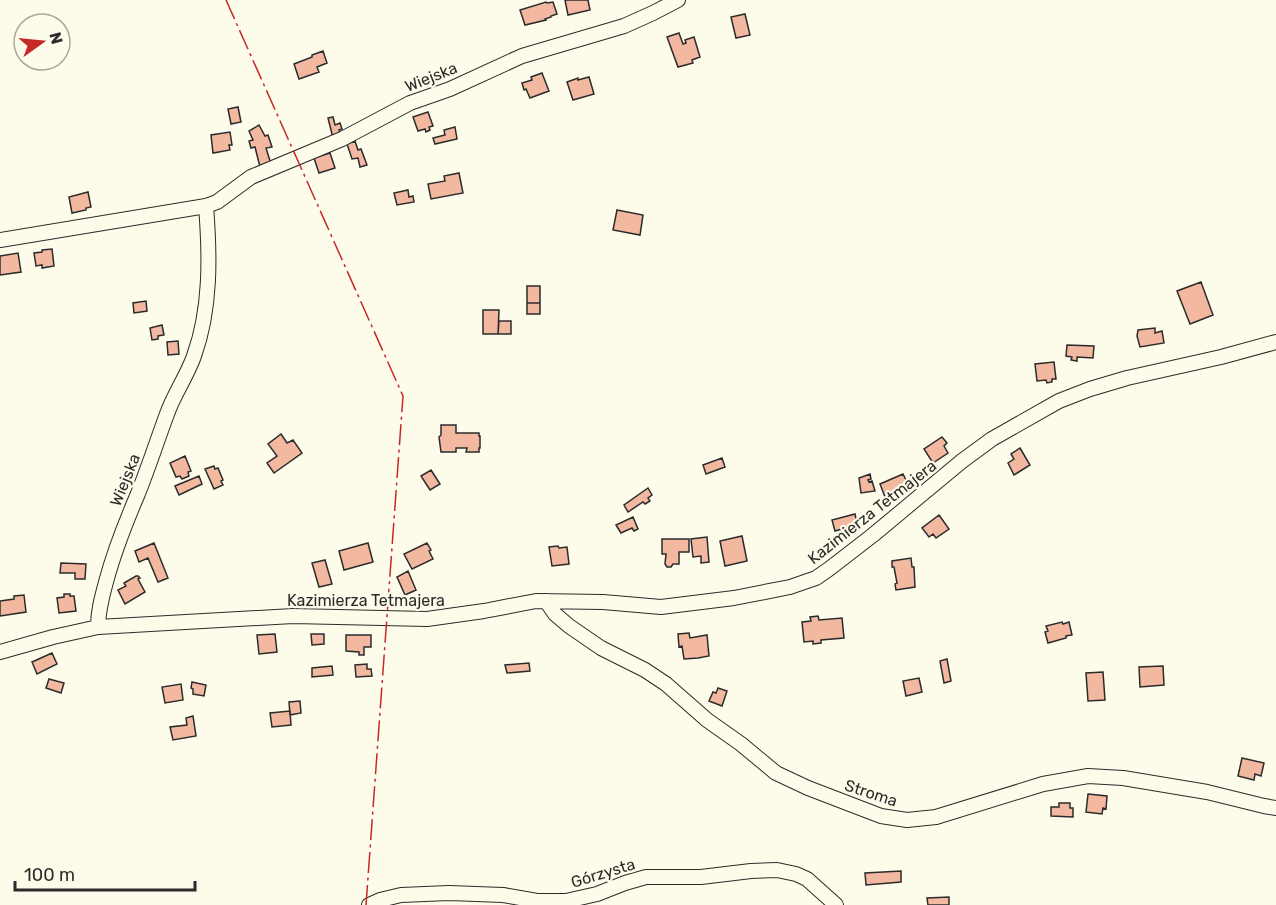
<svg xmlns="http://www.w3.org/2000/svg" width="1276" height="905" viewBox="0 0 1276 905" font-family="Rubik,sans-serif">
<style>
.building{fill:#f2b8a0;stroke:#2b2b2b;stroke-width:1.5}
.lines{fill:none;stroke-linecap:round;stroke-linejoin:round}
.minor-casing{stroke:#2b2b2b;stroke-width:16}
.minor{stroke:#fdfbea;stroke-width:14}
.power{stroke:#c62828;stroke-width:1.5;stroke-dasharray:21 4.5 3 4.5;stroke-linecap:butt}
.labels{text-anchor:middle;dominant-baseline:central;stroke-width:4.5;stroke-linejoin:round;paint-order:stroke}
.street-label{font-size:16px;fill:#2b2b2b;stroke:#fdfbea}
</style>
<rect width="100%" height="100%" fill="#fdfbea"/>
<path class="building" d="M565 0H588L590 10 568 15Z
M546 2 547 3 553 2 557 14 551 16V17L545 19 546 20 525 25 520 10Z
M745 14 750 35 736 38 731 17Z
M679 33 683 44 686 43 685 40 694 37 700 57 692 60 693 63 678 67 667 37Z
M323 51 327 63 317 67 319 72 299 79 294 64 312 57V55Z
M542 73 549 91 530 98 526 89 524 90 522 83 532 80 531 77Z
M589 77 594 94 573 100 567 82 578 78V80Z
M238 107 241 122 231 124 228 109Z
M428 112 433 126 429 127 430 130 426 132 425 129 418 131 413 117Z
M333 117 335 125 340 123 342 129 339 130 341 135 333 138 328 118Z
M259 125 265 136 268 135 272 147 266 148 271 164 260 167 255 147 251 148 249 141 253 140 249 131Z
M455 127 457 139 435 144 433 138 445 135 444 130Z
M230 132 232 145H229L230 150 213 153 211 135Z
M355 141 358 150 361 149 367 165 360 167 358 158 352 159 347 144Z
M330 153 335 168 319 173 314 158Z
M459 173 463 193 431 199 428 184 445 181 444 176Z
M408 190 409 197 413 196 414 202 397 205 394 193Z
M88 192 91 207 86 208V210L72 213 69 197Z
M617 210 643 215 640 235 613 230Z
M52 249 54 266 42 268V265L36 266 34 253 42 252V250Z
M18 253 21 272 0 275V256Z
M1201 282 1213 315 1190 324 1177 291Z
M527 286H540V303H527Z
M146 301 147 311 134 313 133 303Z
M527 303H540V314H527Z
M483 310H499L498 334H483Z
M499 321H511V334H498Z
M162 325 164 335 158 336V339L152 340 150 328Z
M1155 328V333L1162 331 1164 343 1140 347 1137 336 1138 330Z
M178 341 179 354 168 355 167 342Z
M1067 345 1094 346 1093 358 1077 357V361L1071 360 1072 357 1066 356Z
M1054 362 1056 379H1052V382L1047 383 1046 380 1037 381 1035 364Z
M441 425H456V433H479V436H480V448H479V452H466L467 448H456V452H441L439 437 441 435Z
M281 434 287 443 293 440 302 453 274 473 267 463 277 456 268 444Z
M942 437 947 443 944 446 948 453 933 463 924 449Z
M1020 448 1030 465 1014 475 1008 463 1014 459 1011 454Z
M185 456 191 471 188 472 189 476 182 479 180 476 176 477 170 463Z
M722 458 725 467 706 474 703 465Z
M214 466 215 469 218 468 223 480 221 481 223 485 214 489 205 469Z
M431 470 440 484 430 490 421 476Z
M870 474 871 479 868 480 869 482 872 481 875 491 861 493 859 478Z
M903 474 909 486 885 497 880 484Z
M199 476 202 484 179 495 175 486Z
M648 488 652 495 648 498 650 501 645 504 643 502 628 512 624 505Z
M855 514 858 528 850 530 849 527 835 531 832 520Z
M939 515 949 529 936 538 933 534 929 537 922 528Z
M633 517 638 529 634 531 632 528 621 533 616 525Z
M742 536 747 561 725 566 720 541Z
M707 537 709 562 701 563V556L693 557 691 539Z
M662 539H689V552H679V564H673L671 567H667L665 564 666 554H662Z
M154 543 168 578 158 582 148 558 139 562 135 551Z
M368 543 373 562 344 570 339 551Z
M427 543 431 550 429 551 433 559 412 569 404 554Z
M558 546 559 548 567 547 569 564 552 566 549 547Z
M911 558 912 567H914L915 587 896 590 895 584 897 583 894 567H892V561Z
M325 560 332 584 319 587 312 563Z
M61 563 86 564 85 579H75V573H60Z
M408 571 416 590 405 595 397 577Z
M136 576H138L140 578 138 579 145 592 125 604 118 590 126 586 124 583Z
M64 594H70V596H74L76 611 59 613 57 598 64 597Z
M24 595 26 612 0 616V601L14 599V596Z
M818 616 819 620 842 618 844 638 821 640V643L813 644V641L804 642 802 622 811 621 810 617Z
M1062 622 1063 624 1069 622 1072 635 1066 636V638L1048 643 1045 632 1048 631 1046 626Z
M689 633 690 638 707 635 709 656 698 658 684 659 682 646 679 647 678 634Z
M275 634 277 652 259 654 257 635Z
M311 634H324V644L312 645Z
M346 635H371V647H364V655H359V652L346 651Z
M52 653 57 664 37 674 32 662Z
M947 659 951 681 944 683 940 661Z
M529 663 530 671 507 673 505 665Z
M367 664V669H371L372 676 356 677 355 665Z
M332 666 333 675 312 677V668Z
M1163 666 1164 685 1140 687 1139 667Z
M1103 672 1105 700 1088 701 1086 673Z
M919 678 922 692 906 696 903 681Z
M49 679 64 683 61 693 46 688Z
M192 682 206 685 204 696 193 694V689L191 688Z
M181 684 183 700 165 703 162 687Z
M718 688 727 691 722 706 709 701 713 692 716 693Z
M300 701 301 713 290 715 289 702Z
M290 711 291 725 272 727 270 713Z
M193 716 196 736 173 740 170 727 187 725 186 718Z
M1242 758 1264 763 1261 776 1255 774 1254 780 1238 776Z
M1088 794 1107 796 1106 809 1103 808 1102 814 1086 812Z
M1059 803H1070V808H1073V817L1051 816V807H1059Z
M901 871V882L866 885 865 873Z
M949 897V905H928L927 898Z"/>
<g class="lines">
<defs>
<path id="minor" d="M0 240 206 206 217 202 251 177 342 139 410 103 450 89 522 56 624 26 653 13 678 0
M546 601 555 614 569 626 601 648 645 670 666 684 707 720 741 744 776 773 808 788 881 816 907 820 936 817 1043 784 1088 776 1123 778 1207 792 1264 806 1276 808
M98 627C98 611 102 597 106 582 114 552 125 524 137 496 148 469 157 441 167 414 174 394 187 376 194 356 211 309 210 256 206 206
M0 652 53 637 98 627 293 616 427 619 484 611 536 601 603 602 661 607 734 598 790 587 816 578 829 569 873 535 962 461 992 439 1059 401 1090 389 1127 378 1221 357 1276 342
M369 905 380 900 401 895 449 893 503 895 537 901H566L597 894 625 883 646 877H701L751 871 777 870 796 874 807 879 836 905"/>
</defs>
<use href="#minor" class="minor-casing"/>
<use href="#minor" class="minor"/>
<path class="power" d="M226 0 403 396 366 905"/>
</g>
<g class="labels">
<g class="street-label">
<text transform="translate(431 77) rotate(-22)">Wiejska</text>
<text transform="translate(125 480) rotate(-68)">Wiejska</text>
<text transform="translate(872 512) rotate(-38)">Kazimierza Tetmajera</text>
<text x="366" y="600">Kazimierza Tetmajera</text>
<text transform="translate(871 793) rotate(18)">Stroma</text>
<text transform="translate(603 873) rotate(-17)">Górzysta</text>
</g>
</g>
<g transform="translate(42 42) rotate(75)"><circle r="28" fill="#fdfbea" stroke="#a9a89e" stroke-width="1.5"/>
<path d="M0-4.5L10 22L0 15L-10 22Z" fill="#c62828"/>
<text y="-9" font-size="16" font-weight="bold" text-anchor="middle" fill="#2b2b2b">N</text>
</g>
<path d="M15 881v9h180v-9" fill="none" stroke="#2b2b2b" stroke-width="3"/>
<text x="24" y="881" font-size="18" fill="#2b2b2b" stroke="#fdfbea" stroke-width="4.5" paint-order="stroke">100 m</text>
</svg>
